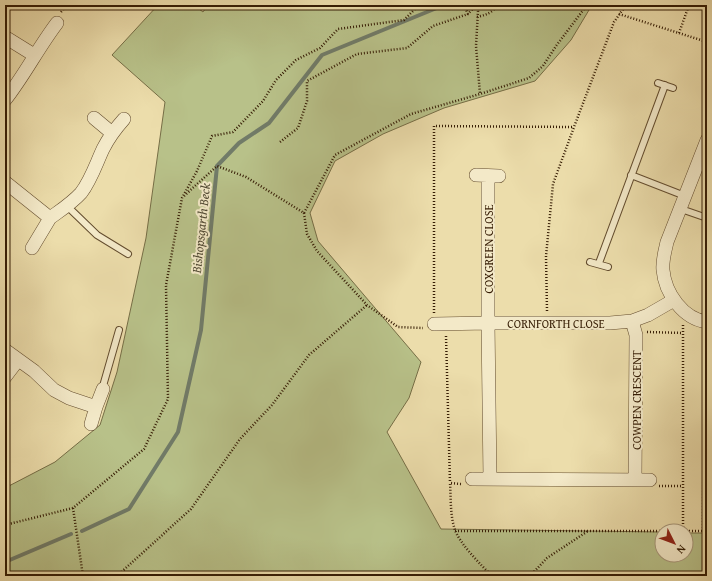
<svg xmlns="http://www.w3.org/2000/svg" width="712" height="581" viewBox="0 0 712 581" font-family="'Gentium Book Plus',serif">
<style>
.green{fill:#b8c189;stroke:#766e46}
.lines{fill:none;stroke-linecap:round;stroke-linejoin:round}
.stream{stroke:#717b68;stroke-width:4}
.lane-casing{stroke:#634c2e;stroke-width:8}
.street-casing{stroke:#634c2e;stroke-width:14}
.path{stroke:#351c04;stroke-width:2.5;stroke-dasharray:1 2;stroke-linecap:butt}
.lane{stroke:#f3e9c8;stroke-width:6}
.street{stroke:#f3e9c8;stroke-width:13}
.labels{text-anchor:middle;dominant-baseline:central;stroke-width:4;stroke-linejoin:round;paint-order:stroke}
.street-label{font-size:12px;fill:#351c04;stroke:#f3e9c8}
.water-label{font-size:13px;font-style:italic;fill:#534c36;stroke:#f3e9c8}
</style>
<rect width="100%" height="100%" fill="#ecddab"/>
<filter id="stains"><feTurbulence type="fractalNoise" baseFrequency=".005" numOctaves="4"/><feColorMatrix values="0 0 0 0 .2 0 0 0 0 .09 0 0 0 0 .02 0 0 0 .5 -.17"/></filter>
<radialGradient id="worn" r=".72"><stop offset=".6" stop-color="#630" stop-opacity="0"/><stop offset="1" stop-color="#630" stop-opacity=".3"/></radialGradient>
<path class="green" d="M158 5H194L203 12 208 5H592L571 40 535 81 444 108 383 134 335 161 310 213 318 241 421 362 409 398 387 432 441 529 662 532V555H686V533H707V576H5V488L55 462 100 425 117 372 146 238 165 102 112 55Z"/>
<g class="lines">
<path class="stream" d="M82 531 129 509 178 432 201 330 217 166 239 143 269 123 322 55 444 5
M5 562 71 534"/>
<defs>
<path id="lane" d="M658 83 673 88
M631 175 685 196
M67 206 97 235 128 254
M681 209 707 218
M590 262 608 267
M599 263 665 85
M103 389V386L119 330"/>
<path id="street" d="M5 37 34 55
M5 100C24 76 38 48 57 23
M94 118 112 133
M707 140 667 242C665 251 662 261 663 270 665 293 683 319 707 322
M476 175 499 176
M488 176V323L490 479
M5 182 50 218C61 210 72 203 81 193 91 180 96 164 103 149 109 137 116 128 124 119
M32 248 50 218
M632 321 636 335 635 480
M434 324 488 323H610L632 321 648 315 674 300
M5 350 34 371 54 390 69 398 96 407 103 389
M5 377 18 360
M91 424 96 407
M472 479 650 480"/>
</defs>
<use href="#lane" class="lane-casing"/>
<use href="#street" class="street-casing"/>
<path class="path" d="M464 5 468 14 476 5
M477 5 478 11 476 46 480 94
M61 12 67 5
M619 14 707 42
M477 17C485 15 493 13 497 5
M679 33 689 5
M280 142 298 128 307 101V81L357 54 407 48 433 26 468 14
M184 196 217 166 246 177 304 213 335 155 411 114 480 94 529 78 543 66 556 46 587 5
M304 213 307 234 317 251 367 305 398 327 423 328
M547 311 546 256 553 184 574 127 614 22 626 5
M434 313V126L574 127
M683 325V531
M647 332 683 333
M446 336 450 483
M461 484 450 483C451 498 450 516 455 530 460 544 481 565 492 576
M659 486H683
M73 508 83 576
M5 525 73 508 144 449 168 399 166 285 182 198 197 171 212 136 233 132 263 101 276 80 296 60 320 48 338 29 404 20 419 5
M455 531H707
M703 531 704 333
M117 576 191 509 240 439 272 405 309 355 367 305
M530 576 547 558 588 531"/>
<use href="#lane" class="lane"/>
<use href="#street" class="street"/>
</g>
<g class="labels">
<g class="street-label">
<text transform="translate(488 249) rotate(-90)">COXGREEN CLOSE</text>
<text x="556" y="323">CORNFORTH CLOSE</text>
<text transform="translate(636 400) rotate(-90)">COWPEN CRESCENT</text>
</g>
<g class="water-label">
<text transform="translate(201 228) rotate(-84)">Bishopsgarth Beck</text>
</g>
</g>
<rect width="712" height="581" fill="none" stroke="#ecddab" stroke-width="20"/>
<rect x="6" y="6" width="700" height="569" fill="none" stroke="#351c04" stroke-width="2"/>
<rect x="10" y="10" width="692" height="561" fill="none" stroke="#351c04"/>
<g transform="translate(674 543) rotate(132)"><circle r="19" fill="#f3e9c8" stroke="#a7977a"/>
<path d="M0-3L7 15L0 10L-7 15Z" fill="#8f2418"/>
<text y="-6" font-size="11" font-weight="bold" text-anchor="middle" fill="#351c04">N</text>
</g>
<rect width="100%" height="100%" filter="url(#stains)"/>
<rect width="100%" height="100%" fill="url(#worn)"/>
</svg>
